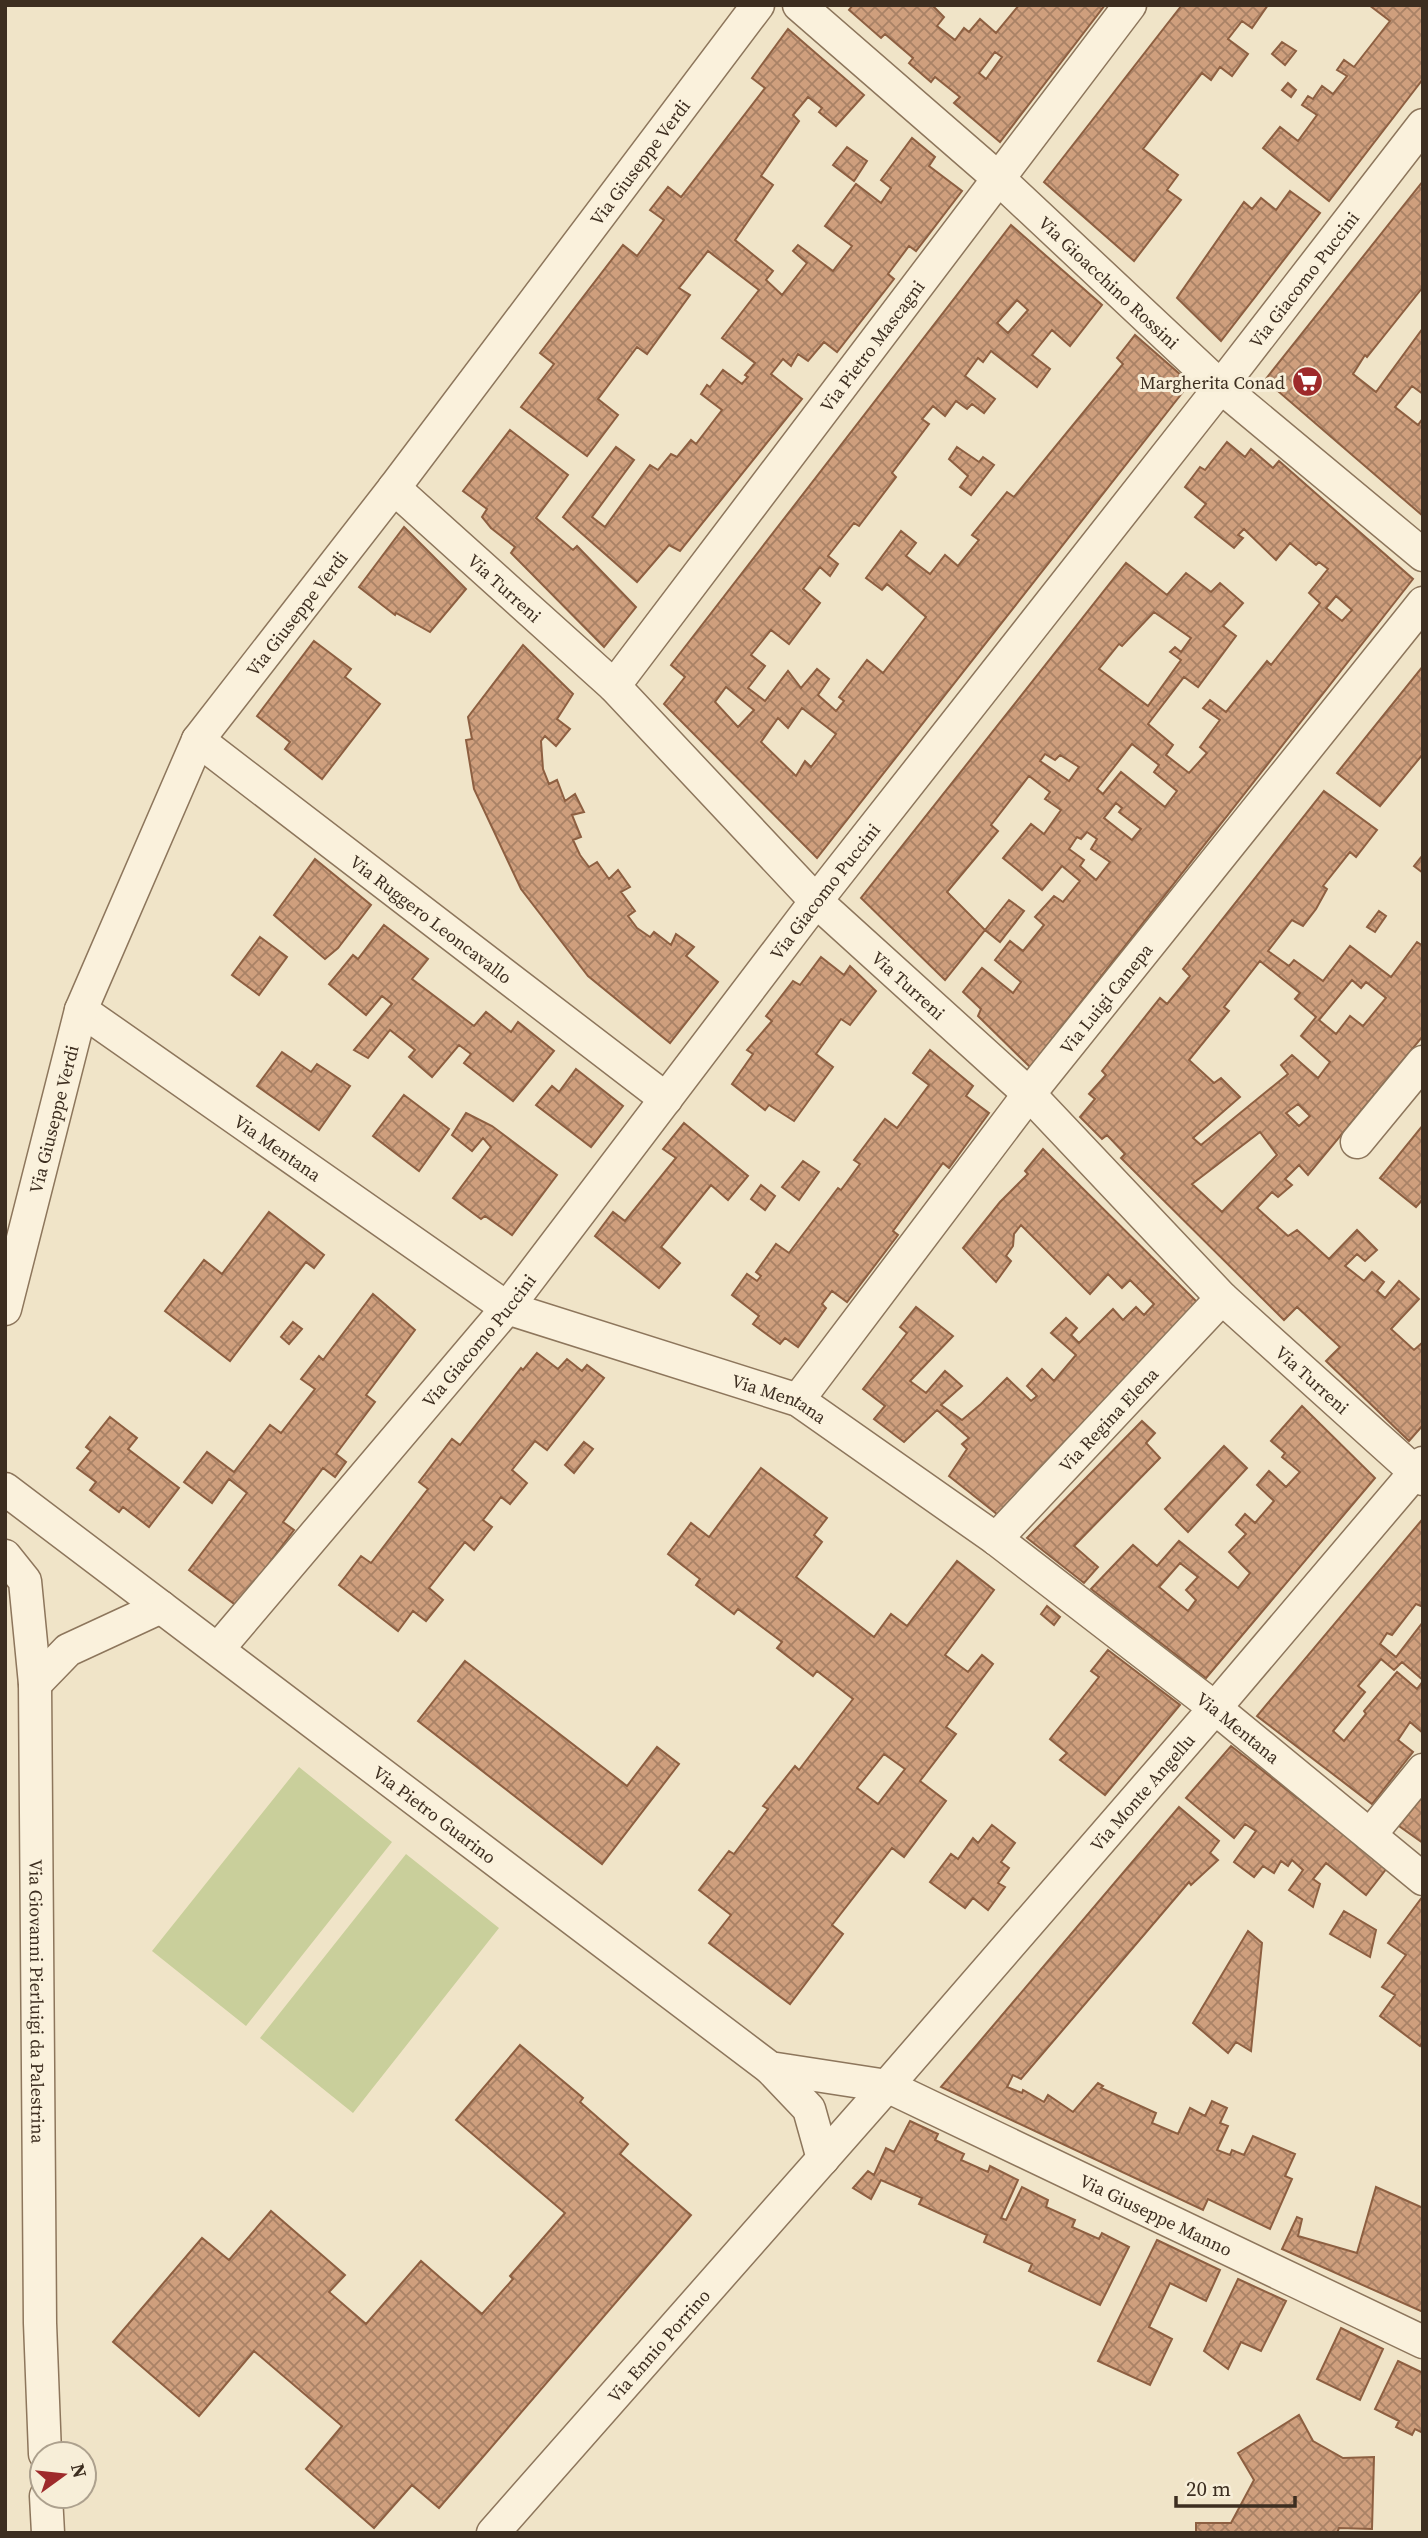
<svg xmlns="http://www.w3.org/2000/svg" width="1428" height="2538" viewBox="0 0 1428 2538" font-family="'Source Serif 4',serif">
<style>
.green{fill:#c9cf9b}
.building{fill:url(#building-cross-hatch);stroke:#8d5f41;stroke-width:2;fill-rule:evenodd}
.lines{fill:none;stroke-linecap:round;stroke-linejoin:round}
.minor-casing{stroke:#8d765c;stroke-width:35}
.minor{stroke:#faf1dc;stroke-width:32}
.labels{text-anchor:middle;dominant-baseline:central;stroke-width:6;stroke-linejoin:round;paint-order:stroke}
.street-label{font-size:18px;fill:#3d2e20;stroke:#f7eed8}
.poi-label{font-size:18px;fill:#3d2e20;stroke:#f7eed8;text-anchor:end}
</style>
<defs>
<pattern id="building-cross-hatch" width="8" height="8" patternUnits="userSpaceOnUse" patternTransform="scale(1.75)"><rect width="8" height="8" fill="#cf9f7d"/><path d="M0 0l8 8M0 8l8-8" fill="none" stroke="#a98266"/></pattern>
</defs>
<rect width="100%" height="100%" fill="#f0e4c8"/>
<path class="green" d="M299 1767 392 1842 246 2026 152 1951Z
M406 1854 499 1928 353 2113 260 2038Z"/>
<path class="building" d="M853 5H932L944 17 937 26 955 40 964 28 969 32 980 19 996 33 1019 5H1105L1000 142 954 103 960 97 935 77 931 82 909 63 913 58 885 34 881 38 849 10ZM995 52 1002 57 986 79 979 73Z
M1182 5H1268L1252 28 1242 21 1228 39 1248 54 1232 76 1220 67 1211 80 1202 73 1143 149 1178 175 1167 190 1181 200 1134 261 1044 182Z
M1369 5H1423V79L1329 201 1263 148 1280 127 1298 141 1317 115 1302 105 1308 96 1313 99 1322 86 1333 94 1347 76 1337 70 1344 60 1354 67 1390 21Z
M788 29 864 95 836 126 819 112 822 108 808 97 793 115 799 121 761 176 773 185 735 240 773 271 766 280 782 295 807 263 793 251 798 245 833 271 852 246 825 226 856 184 881 203 891 188 881 180 912 138 935 157 929 166 962 191 916 251 909 246 888 274 894 279 837 352 824 342 808 361 798 354 791 366 783 359 771 374 802 399 680 551 669 545 637 582 563 517 616 447 634 460 592 517 605 527 650 465 658 470 671 454 677 457 691 440 696 444 722 410 701 394 707 385 710 387 723 370 742 384 748 377 745 375 755 363 722 338 759 290 708 251 679 288 690 295 647 354 637 347 598 399 618 415 587 456 521 407 554 364 540 353 623 245 637 256 664 220 650 210 668 187 681 197 765 88 752 78Z
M1282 42 1296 51 1285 65 1272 54Z
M1288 83 1296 90 1291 97 1282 90Z
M847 147 867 161 854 181 833 165Z
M1423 181V287L1367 357 1365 355 1353 374 1376 392 1423 328V394L1412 386 1395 407 1418 425 1423 418V516L1265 380Z
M1290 191 1320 213 1221 341 1177 298 1244 202 1252 209 1261 198 1276 210Z
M1011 225 1102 305 1070 346 1052 330 1032 355 1050 369 1037 387 991 351 983 362 978 358 965 376 995 399 984 413 972 404 967 409 956 401 945 416 933 406 922 419 929 424 892 473 896 477 859 526 854 523 828 556 838 564 830 576 820 567 803 589 820 603 789 644 771 630 751 655 765 666 748 688 765 701 788 671 801 688 817 669 829 679 818 695 836 711 844 701 839 697 867 660 883 673 926 617 887 584 882 590 866 578 901 531 916 543 906 556 930 574 945 555 958 566 979 540 972 535 1007 492 1014 497 1123 364 1117 358 1135 335 1190 383 817 858 664 704 685 677 671 665ZM1017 300 1028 310 1008 333 997 323ZM726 687 754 710 738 727 715 702ZM802 708 836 734 811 767 805 761 796 776 761 742 778 718 788 728Z
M510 430 568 475 536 518 573 550 577 546 636 607 604 647 511 553 515 547 491 528 482 517 487 509 463 491Z
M1227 442 1245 457 1251 449 1273 468 1279 461 1413 579 1030 1067 978 1016 981 1009 963 992 982 968 1013 993 1021 982 995 960 1010 941 1023 951 1044 925 1035 917 1054 896 1063 902 1080 881 1062 866 1042 890 1003 858 1031 824 1044 834 1061 810 1045 799 1050 792 1029 776 991 825 998 831 947 892 985 930 945 980 861 898 1126 563 1167 595 1186 573 1211 592 1220 583 1243 603 1223 626 1236 636 1198 687 1184 677 1148 724 1173 745 1166 755 1189 773 1207 753 1200 747 1220 720 1203 708 1210 700 1226 712 1267 661 1271 665 1320 603 1309 593 1328 569 1319 562 1316 565 1290 543 1276 560 1244 529 1238 535 1243 538 1234 548 1195 517 1206 504 1185 487 1200 467 1205 470ZM1336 596 1352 610 1342 621 1326 608ZM1154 612 1191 638 1181 652 1175 647 1170 652 1181 660 1148 706 1099 669 1119 644 1122 646ZM1132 744 1159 765 1154 772 1177 791 1165 807 1121 772 1103 794 1097 789ZM1045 754 1055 760 1060 755 1079 767 1069 781 1040 761ZM1116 803 1122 808 1119 812 1141 829 1132 840 1104 818ZM1087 832 1097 839 1091 849 1110 862 1096 880 1080 866 1084 860 1069 849 1077 837 1081 839Z
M957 447 979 462 983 457 994 465 971 495 960 487 968 476 949 459Z
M404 527 466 589 430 632 396 613 395 615 359 587Z
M314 641 351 669 345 677 380 704 322 779 285 749 290 742 257 716Z
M523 645 573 694 557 719 570 729 556 746 545 736 541 741 543 769 549 784 557 780 565 801 575 794 584 812 572 815 581 837 573 840 580 855 589 867 597 862 609 879 618 870 630 887 621 892 635 911 628 916 637 928 650 937 654 932 671 945 676 934 694 947 686 956 718 982 670 1043 588 976 521 889 474 789 466 740 472 739 468 717Z
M1423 666V754L1380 806 1337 773Z
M1324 791 1377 830 1356 857 1350 852 1323 886 1327 889 1316 909 1303 926 1292 920 1268 951 1289 966 1294 960 1323 981 1350 946 1391 977 1417 942 1423 946V1036L1308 1175 1299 1165 1285 1179 1292 1185 1278 1197 1272 1192 1257 1208 1288 1236 1297 1230 1329 1259 1357 1230 1377 1250 1365 1261 1357 1254 1345 1266 1364 1281 1372 1272 1384 1282 1377 1291 1385 1298 1399 1281 1419 1299 1391 1329 1414 1350 1423 1342V1425L1409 1441 1326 1361 1340 1347 1297 1307 1284 1320 1121 1158 1125 1154 1107 1135 1102 1139 1080 1117 1095 1099 1089 1094 1106 1075 1102 1071 1160 998 1167 1004 1190 976 1183 969ZM1260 961 1300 993 1295 999 1316 1017 1301 1036 1330 1062 1318 1078 1292 1055 1281 1065 1288 1074 1201 1145 1193 1138 1240 1097 1221 1078 1214 1083 1189 1060 1229 1011 1224 1007ZM1352 980 1361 988 1366 982 1386 998 1363 1026 1350 1016 1336 1034 1319 1020ZM1298 1104 1310 1116 1299 1126 1286 1113ZM1260 1132 1277 1155 1222 1212 1192 1184Z
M1422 856 1423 857V873L1414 866Z
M315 859 371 905 338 948 325 959 274 915Z
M1009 900 1024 911 1000 942 985 930Z
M1379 911 1386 916 1375 932 1367 927Z
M384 925 428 959 412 979 474 1026 486 1012 511 1032 518 1022 554 1051 513 1101 464 1063 471 1054 459 1045 432 1077 409 1057 415 1050 390 1030 368 1058 354 1050 392 1004 382 996 366 1015 329 984 353 955 358 959Z
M260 937 287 957 259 995 232 975Z
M821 957 844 975 850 966 876 991 850 1025 841 1019 816 1054 833 1067 794 1121 769 1105 765 1110 732 1084 753 1054 747 1050 772 1021 766 1016 793 981 800 985Z
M930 1050 973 1086 966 1096 989 1113 949 1168 943 1163 893 1231 898 1235 847 1302 832 1291 822 1304 826 1308 798 1347 785 1338 780 1344 753 1324 759 1316 732 1295 747 1274 757 1281 761 1276 756 1272 776 1244 789 1253 838 1188 841 1190 860 1164 854 1160 885 1119 897 1128 929 1085 913 1073Z
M282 1052 311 1072 317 1064 350 1086 319 1130 257 1086Z
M576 1069 623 1106 591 1147 536 1105 552 1086 559 1092Z
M404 1095 449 1129 419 1171 373 1136Z
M466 1113 492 1126 557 1175 512 1235 485 1216 481 1219 453 1198 491 1147 483 1138 472 1151 452 1135Z
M684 1123 748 1176 728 1200 711 1185 661 1247 680 1263 659 1288 595 1236 613 1212 625 1221 676 1158 663 1149Z
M1423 1125V1199L1416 1207 1380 1178Z
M1043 1149 1201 1306 998 1515 949 1476 967 1449 962 1444 969 1438 937 1410 904 1442 874 1419 885 1406 863 1389 907 1333 900 1327 916 1307 953 1336 910 1381 926 1393 945 1371 962 1386 941 1405 962 1420 981 1404 1007 1378 1031 1401 1037 1396 1027 1386 1042 1369 1054 1381 1076 1355 1051 1333 1066 1318 1077 1328 1071 1335 1079 1343 1113 1309 1123 1320 1136 1307 1144 1315 1154 1304 1130 1280 1122 1288 1108 1274 1090 1294 1021 1225 1014 1234 1013 1246 1006 1256 1011 1261 996 1282 963 1248 1000 1202 1028 1174 1025 1171Z
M803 1161 819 1172 799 1200 782 1187Z
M761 1185 775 1196 765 1210 751 1199Z
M269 1212 324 1255 314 1268 306 1262 230 1361 165 1311 204 1260 222 1274Z
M373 1294 415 1330 366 1395 375 1402 336 1454 346 1462 335 1477 323 1468 283 1522 294 1530 237 1606 189 1570 247 1493 229 1479 212 1503 184 1482 207 1452 234 1472 270 1425 281 1433 315 1389 301 1379 319 1356 323 1360Z
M293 1322 302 1329 289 1344 281 1337Z
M537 1353 558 1369 567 1359 582 1371 587 1365 604 1378 547 1450 535 1441 512 1470 527 1483 510 1504 501 1497 483 1520 492 1527 474 1550 465 1542 429 1588 443 1600 426 1621 413 1611 398 1631 339 1585 361 1556 371 1563 428 1489 419 1482 452 1439 460 1445 521 1368 523 1370Z
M1302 1406 1375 1478 1206 1678 1091 1589 1133 1545 1157 1566 1179 1541 1238 1588 1250 1573 1229 1552 1246 1534 1236 1525 1245 1514 1255 1523 1274 1501 1257 1485 1269 1471 1286 1487 1300 1472 1282 1457 1285 1453 1271 1441ZM1180 1563 1198 1577 1186 1590 1196 1600 1188 1611 1159 1587Z
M110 1417 137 1438 128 1449 179 1488 149 1527 123 1507 119 1512 90 1490 96 1482 77 1468 91 1451 86 1447Z
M1142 1421 1155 1433 1146 1443 1160 1458 1074 1546 1098 1567 1084 1583 1027 1538Z
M584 1442 593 1449 574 1473 565 1465Z
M1224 1446 1247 1468 1188 1532 1165 1509Z
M761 1468 827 1518 814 1535 822 1542 796 1577 874 1637 891 1614 907 1626 957 1561 994 1590 945 1655 968 1672 982 1655 993 1664 946 1727 956 1734 920 1781 946 1801 904 1857 892 1848 832 1925 843 1934 790 2004 709 1943 731 1915 699 1890 729 1851 734 1854 768 1809 763 1806 795 1766 799 1770 853 1699 817 1671 813 1676 777 1648 782 1642 738 1609 734 1614 696 1585 700 1579 668 1554 691 1523 709 1537ZM884 1754 905 1769 878 1804 857 1788Z
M1421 1521 1423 1523V1604L1421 1606 1416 1604 1392 1635 1387 1633 1380 1644 1396 1657 1423 1622V1680L1402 1662 1394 1670 1381 1659 1358 1686 1365 1692 1333 1731 1344 1741 1366 1714 1364 1711 1397 1672 1417 1689 1423 1681V1733L1410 1722 1398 1740 1413 1752 1372 1804 1257 1716Z
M1047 1606 1060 1617 1054 1625 1041 1614Z
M1108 1650 1180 1705 1105 1795 1060 1760 1067 1753 1050 1739 1099 1677 1091 1671Z
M465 1661 627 1786 657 1747 679 1764 602 1864 418 1721Z
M1231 1746 1387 1868 1366 1895 1326 1863 1313 1879 1320 1884 1313 1907 1289 1890 1303 1870 1292 1860 1288 1866 1281 1861 1274 1873 1263 1866 1254 1877 1234 1862 1256 1831 1245 1824 1234 1838 1186 1798Z
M1423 1796V1843L1399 1826Z
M1179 1807 1219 1841 1210 1853 1218 1860 1191 1885 1189 1882 1021 2079 1013 2075 1007 2087 1022 2093 1023 2090 1044 2102 1048 2095 1073 2112 1098 2083 1103 2086 1101 2088 1156 2113 1152 2123 1178 2134 1190 2108 1205 2116 1212 2101 1227 2108 1220 2123 1228 2126 1217 2150 1230 2155 1232 2150 1244 2155 1253 2136 1295 2154 1285 2176 1292 2179 1270 2229 1208 2199 1203 2210 941 2087Z
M992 1825 1015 1843 1001 1862 1009 1868 998 1883 1005 1887 988 1910 973 1898 965 1908 930 1882 951 1854 958 1859 973 1838 978 1843Z
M1423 1896V2041L1420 2046 1380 2016 1395 1995 1382 1987 1406 1955 1388 1943Z
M1344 1911 1376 1930 1370 1957 1330 1934Z
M1248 1931 1262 1943 1251 2051 1236 2042 1228 2053 1193 2023Z
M520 2045 583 2098 580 2102 628 2144 620 2154 691 2215 439 2508 412 2485 374 2528 306 2469 342 2426 254 2351 199 2416 113 2342 202 2238 229 2260 271 2211 345 2275 329 2292 366 2324 421 2261 482 2314 513 2279 510 2276 565 2213 456 2120Z
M910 2121 938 2134 935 2140 964 2154 961 2160 988 2172 990 2166 1018 2180 1001 2218 1006 2220 1022 2187 1048 2200 1046 2207 1075 2220 1072 2227 1099 2239 1102 2233 1129 2247 1100 2305 1029 2271 1032 2264 984 2242 987 2235 919 2204 922 2198 881 2180 871 2199 853 2188 868 2171 874 2175 886 2148 894 2152Z
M1376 2187 1423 2208V2312L1282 2249 1297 2217 1302 2219 1298 2236 1357 2253Z
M1157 2240 1220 2270 1206 2301 1170 2283 1149 2327 1172 2339 1150 2385 1098 2361Z
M1238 2279 1286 2301 1261 2351 1241 2342 1228 2369 1204 2351Z
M1341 2328 1383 2349 1360 2400 1317 2379Z
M1398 2361 1423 2373V2433L1415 2429 1412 2435 1396 2427 1399 2421 1375 2409Z
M1299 2415 1313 2441 1343 2458 1374 2457 1372 2529 1339 2528 1337 2533H1196V2523H1231L1254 2480 1238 2453Z"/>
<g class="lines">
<defs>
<g id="minor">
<path id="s1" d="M799 5 998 178 1221 387 1423 555"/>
<path id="s2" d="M394 488 614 686 816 901 1029 1094 1222 1298 1423 1479"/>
<path id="s3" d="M614 686 1130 5"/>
<path id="s4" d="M198 740 666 1099"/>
<path id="s5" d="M81 1010 507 1308 798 1400 996 1539 1215 1708 1423 1879"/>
<path d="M1357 1142 1423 1062"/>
<path id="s6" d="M5 1309 81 1010 198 740 394 488 758 5"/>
<path id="s7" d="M798 1400 1029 1094 1423 603"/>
<path id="s8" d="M5 1489 770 2068 887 2086 1423 2342"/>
<path id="s9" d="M996 1539 1222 1298"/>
<path id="s10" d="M5 1556 25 1581 35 1684 40 2323 45 2454"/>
<path id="s11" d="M218 1649 507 1308 816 901 1211 399 1423 125"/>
<path d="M35 1684 68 1650 161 1607"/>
<path d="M1370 1835 1423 1770"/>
<path d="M770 2068 809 2109 823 2159"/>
<path d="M46 2496 48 2533"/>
<path id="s12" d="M493 2533 887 2086 1215 1708 1423 1463"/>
</g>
</defs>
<use href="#minor" class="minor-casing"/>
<use href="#minor" class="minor"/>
</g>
<defs>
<symbol id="supermarket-disc" viewBox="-11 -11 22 22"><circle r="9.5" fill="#9e2a2b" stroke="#f7eed8"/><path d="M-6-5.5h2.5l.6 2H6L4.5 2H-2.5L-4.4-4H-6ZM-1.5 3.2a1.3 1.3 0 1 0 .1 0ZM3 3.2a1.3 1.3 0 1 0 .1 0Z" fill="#fff"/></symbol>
</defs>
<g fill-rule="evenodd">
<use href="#supermarket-disc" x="1290" y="364" width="35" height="35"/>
</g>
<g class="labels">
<g class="street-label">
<text stroke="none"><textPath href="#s6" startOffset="1330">Via Giuseppe Verdi</textPath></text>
<text stroke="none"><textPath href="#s11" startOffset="1748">Via Giacomo Puccini</textPath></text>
<text stroke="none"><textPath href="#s1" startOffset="416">Via Gioacchino Rossini</textPath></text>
<text stroke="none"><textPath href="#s3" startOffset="427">Via Pietro Mascagni</textPath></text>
<text stroke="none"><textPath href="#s2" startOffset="149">Via Turreni</textPath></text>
<text stroke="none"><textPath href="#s6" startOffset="763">Via Giuseppe Verdi</textPath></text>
<text stroke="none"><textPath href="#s11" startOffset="971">Via Giacomo Puccini</textPath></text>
<text stroke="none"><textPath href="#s4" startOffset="294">Via Ruggero Leoncavallo</textPath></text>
<text stroke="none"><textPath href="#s2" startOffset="716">Via Turreni</textPath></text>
<text stroke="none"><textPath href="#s7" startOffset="506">Via Luigi Canepa</textPath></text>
<text stroke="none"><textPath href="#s6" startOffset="196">Via Giuseppe Verdi</textPath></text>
<text stroke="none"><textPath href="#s5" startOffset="240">Via Mentana</textPath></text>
<text stroke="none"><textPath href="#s11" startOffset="404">Via Giacomo Puccini</textPath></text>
<text stroke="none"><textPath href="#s2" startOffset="1281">Via Turreni</textPath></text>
<text stroke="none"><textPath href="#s5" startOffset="807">Via Mentana</textPath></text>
<text stroke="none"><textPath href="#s9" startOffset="164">Via Regina Elena</textPath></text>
<text stroke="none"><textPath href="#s5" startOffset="1374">Via Mentana</textPath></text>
<text stroke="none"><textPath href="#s12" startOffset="985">Via Monte Angellu</textPath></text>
<text stroke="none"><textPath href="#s8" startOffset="539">Via Pietro Guarino</textPath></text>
<text stroke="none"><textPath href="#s10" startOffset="453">Via Giovanni Pierluigi da Palestrina</textPath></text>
<text stroke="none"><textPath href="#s8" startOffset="1376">Via Giuseppe Manno</textPath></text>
<text stroke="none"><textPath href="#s12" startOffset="250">Via Ennio Porrino</textPath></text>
</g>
<g class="poi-label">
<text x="1285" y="382">Margherita Conad</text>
</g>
</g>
<rect width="1428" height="2538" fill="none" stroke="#3d2e20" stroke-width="14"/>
<g transform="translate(63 2475) rotate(75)"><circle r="33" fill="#f7eed8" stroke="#ada18e" stroke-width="2"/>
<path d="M0-5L12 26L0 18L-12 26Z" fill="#9e2a2b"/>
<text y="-10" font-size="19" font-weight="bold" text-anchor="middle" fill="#3d2e20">N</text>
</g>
<path d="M1176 2496v10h119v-10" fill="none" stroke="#3d2e20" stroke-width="3.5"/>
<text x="1186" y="2496" font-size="21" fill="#3d2e20" stroke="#f7eed8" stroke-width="5" paint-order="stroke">20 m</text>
</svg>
